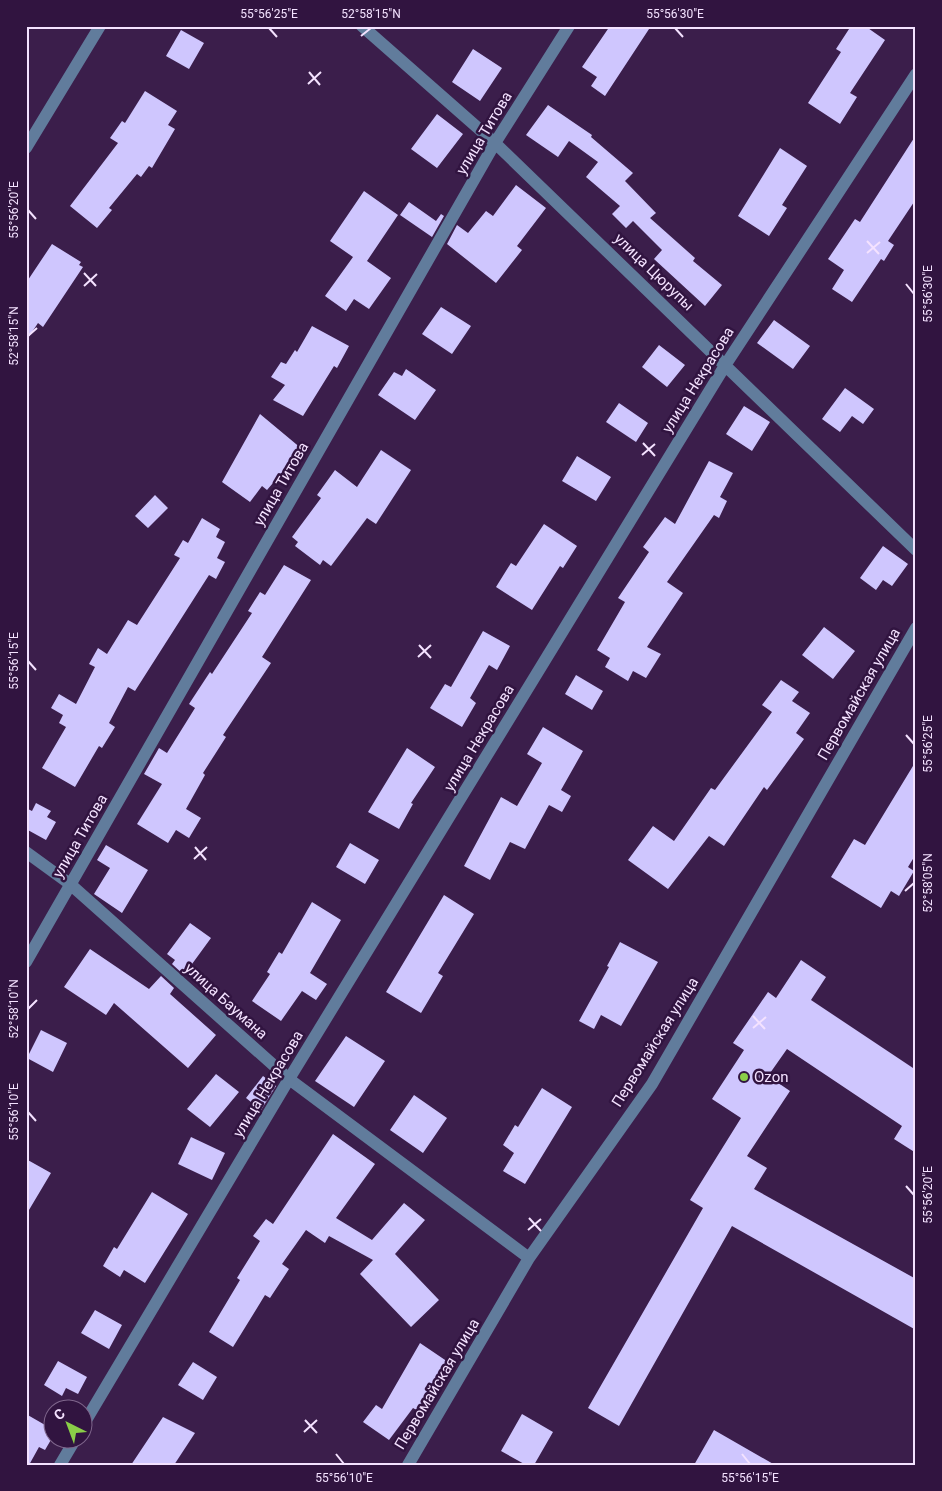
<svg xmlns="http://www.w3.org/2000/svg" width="942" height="1491" viewBox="0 0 942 1491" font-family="Roboto,sans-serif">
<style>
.building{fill:#cfc6fe}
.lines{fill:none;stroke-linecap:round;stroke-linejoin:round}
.minor{stroke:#617c9c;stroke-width:12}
.ticks{fill:none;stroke:#f4e2ff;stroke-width:2}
.poi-dot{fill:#8ace48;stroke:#311440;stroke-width:2}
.labels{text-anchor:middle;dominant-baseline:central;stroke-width:5;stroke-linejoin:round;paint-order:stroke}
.street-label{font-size:15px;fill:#f4e2ff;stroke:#311440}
.poi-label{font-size:15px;fill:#f4e2ff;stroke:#311440;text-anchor:start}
.neatline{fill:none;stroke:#f4e2ff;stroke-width:2}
.ticks-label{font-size:12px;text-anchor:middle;fill:#f4e2ff}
</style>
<rect width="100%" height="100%" fill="#3b1e4b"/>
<path class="building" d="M610 26H651L605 96 591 86 597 77 582 67Z
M851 26H865L885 40 850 93 857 97 840 124 808 103 841 52 836 49Z
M181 30 204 43 189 69 166 56Z
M473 49 502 68 480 101 452 82Z
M145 91 177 111 168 125 175 129 152 168 149 166 141 177 137 174 109 208 112 210 97 228 70 206 118 143 110 138 122 121 125 123Z
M548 105 592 135 591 137 633 173 625 181 656 213 650 218 695 258 693 261 722 285 705 306 654 259 662 250 633 221 626 228 612 214 620 206 586 177 598 162 569 141 558 157 526 135Z
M437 114 463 134 437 168 411 149Z
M916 135V199L888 241 894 245 884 261 881 259 852 302 832 289 844 270 828 259 855 219 860 222Z
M780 148 807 166 782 205 787 208 769 236 738 216Z
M516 185 546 208 517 246 522 250 496 283 447 244 457 225 468 233 486 211 493 216Z
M364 191 398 215 367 261 391 278 369 309 354 299 346 311 325 296 353 257 330 241Z
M409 202 436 221 441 214 444 216 432 237 400 215Z
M52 244 81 262 79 265 83 267 43 327 38 323 26 341V283Z
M441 307 471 326 452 354 422 334Z
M774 320 810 346 793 369 757 343Z
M312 326 349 346 337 368 334 366 303 416 273 400 285 385 271 377 281 362 286 364 295 350 297 352Z
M659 345 685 365 667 387 642 367Z
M406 369 436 390 415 420 378 395 394 372 402 376Z
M845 388 874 409 863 424 852 416 840 432 822 419Z
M619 403 648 423 636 442 606 422Z
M744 406 770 422 752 451 726 434Z
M260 414 302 449 267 490 262 486 250 502 222 482Z
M381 450 411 470 376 524 367 518 331 566 323 560 320 565 295 546 298 542 292 537 321 498 317 495 335 470 357 487Z
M577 456 611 477 596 501 562 481Z
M709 461 733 473 720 497 727 501 719 518 714 515 667 582 683 593 647 647 661 654 646 678 633 671 628 681 605 667 610 658 597 650 625 602 618 598 649 552 643 547 665 517 675 524Z
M155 495 168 508 148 528 135 516Z
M202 518 220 529 216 537 225 542 217 558 225 562 216 579 209 575 135 691 128 687 109 723 115 727 102 748 99 746 75 787 42 768 66 727 59 723 63 715 51 708 59 694 76 704 95 667 89 664 98 648 107 654 128 620 137 625 180 558 174 555 183 540 188 543Z
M544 524 577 546 563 568 560 566 532 610 496 587 511 563 516 566Z
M883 546 908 564 892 586 883 580 876 590 860 578Z
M284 565 311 580 262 657 271 663 223 735 226 737 203 773 205 775 186 809 201 818 189 838 176 830 168 843 137 824 162 784 144 774 159 748 167 753 195 708 189 704 210 672 212 674 252 613 248 611 260 592 265 595Z
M824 627 855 651 833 679 802 655Z
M483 631 510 646 497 670 489 665 470 698 476 703 462 727 430 708 445 684 451 687Z
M576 675 603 691 592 710 565 694Z
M781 680 799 692 792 701 810 713 796 733 804 739 767 790 764 787 724 846 709 836 668 889 628 860 653 826 674 841 711 788 715 790 772 712 762 705Z
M543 727 583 751 561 790 571 796 562 812 549 805 525 849 510 842 490 880 464 866 501 797 517 806 542 763 527 754Z
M407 748 435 767 411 803 413 804 399 829 368 812Z
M916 761V854L908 867 914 871 899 896 891 891 881 908 831 877 854 839 865 845Z
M36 803 51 811 47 817 56 822 46 840 26 829V808L32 811Z
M350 843 379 860 365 884 336 867Z
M106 845 148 870 122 913 94 894 110 868 97 860Z
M444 895 474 914 438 973 443 976 421 1013 386 992Z
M312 902 341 920 310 973 327 984 316 1000 302 991 281 1021 252 1001 270 974 267 972 279 952 282 954Z
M190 923 211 938 184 975 172 964 175 960 167 954Z
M620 942 658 962 621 1026 601 1015 594 1029 579 1021 609 967 607 966Z
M90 949 149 989 161 976 174 988 170 994 216 1035 188 1068 114 1003 106 1015 64 987Z
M801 960 826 977 811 1000 916 1070V1153L894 1139 902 1126 787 1049 768 1076 790 1091 747 1156 767 1168 754 1189 916 1279V1330L732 1226 619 1426 588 1408 703 1208 690 1200 741 1118 712 1099 744 1050 733 1043 768 992 776 998Z
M41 1030 67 1043 53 1072 27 1058Z
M346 1036 385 1061 354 1107 315 1081Z
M216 1074 239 1092 210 1127 187 1109Z
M263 1076 276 1086 261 1110 246 1098Z
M542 1088 572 1107 525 1184 503 1171 514 1153 503 1145 515 1125 518 1127Z
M414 1095 447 1118 423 1153 390 1130Z
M333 1134 375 1164 336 1218 372 1240 404 1203 425 1220 395 1254 439 1300 411 1327 360 1274 373 1260 329 1236 325 1243 306 1230 282 1264 289 1269 270 1298 265 1295 233 1347 209 1332 240 1280 237 1278 260 1241 253 1236 266 1219 273 1224Z
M191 1137 225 1153 212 1180 178 1164Z
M26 1159 51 1173 26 1215Z
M152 1192 188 1214 145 1283 124 1270 120 1277 103 1266 114 1247 117 1249Z
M95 1310 122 1325 109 1349 81 1333Z
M420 1343 451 1364 422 1413 413 1408 389 1440 363 1422 376 1405 382 1409Z
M58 1361 87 1377 78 1394 66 1388 62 1396 44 1385Z
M193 1362 217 1377 203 1400 178 1385Z
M26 1414 52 1429V1438L45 1450 39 1447 29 1465H26Z
M522 1414 553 1432 534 1465H526L501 1451Z
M163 1417 195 1433 174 1465H131Z
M714 1430 775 1465H694Z"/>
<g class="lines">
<path class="minor" d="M362 26 495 143 916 550
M26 148 100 26
M26 852 70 884 289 1079 529 1258
M26 962 495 143 569 26
M82 1427 289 1079 726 364 916 74
M60 1465 76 1438
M408 1465 529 1258 652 1084 916 628"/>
</g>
<path class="ticks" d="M269 28 277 37M675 28 683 37M361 36 371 28M309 72 320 85M308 84 321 72M28 210 36 219M867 241 879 254M867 253 880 242M84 273 96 286M906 284 914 294M84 286 97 274M28 336 37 328M643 443 655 456M642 455 655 444M419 645 431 658M418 657 431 645M28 661 36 670M906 735 914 744M195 847 206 860M194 859 207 847M905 891 914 883M28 1009 37 1000M753 1016 765 1029M753 1028 766 1017M28 1112 36 1121M906 1186 914 1195M529 1218 541 1231M528 1230 541 1219M305 1420 317 1433M304 1432 317 1420M336 1454 344 1464M742 1454 750 1464"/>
<circle class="poi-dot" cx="744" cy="1077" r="5"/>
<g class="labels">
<g class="street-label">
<text transform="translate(484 133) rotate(-59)">улица Титова</text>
<text transform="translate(654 272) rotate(44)">улица Цюрупы</text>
<text transform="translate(698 380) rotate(-58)">улица Некрасова</text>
<text transform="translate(281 484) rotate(-60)">улица Титова</text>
<text transform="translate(859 694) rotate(-60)">Первомайская улица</text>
<text transform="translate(479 738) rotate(-59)">улица Некрасова</text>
<text transform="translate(80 836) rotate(-60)">улица Титова</text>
<text transform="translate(226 1001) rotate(42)">улица Баумана</text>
<text transform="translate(655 1042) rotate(-58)">Первомайская улица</text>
<text transform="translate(268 1084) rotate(-59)">улица Некрасова</text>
<text transform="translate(437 1384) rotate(-59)">Первомайская улица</text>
</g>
<g class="poi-label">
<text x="754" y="1077">Ozon</text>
</g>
</g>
<rect width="942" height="1491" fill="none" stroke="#311440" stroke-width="55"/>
<g transform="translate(68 1424) rotate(318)"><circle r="24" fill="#311440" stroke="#7f668c"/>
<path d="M0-4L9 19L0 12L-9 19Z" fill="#8ace48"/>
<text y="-8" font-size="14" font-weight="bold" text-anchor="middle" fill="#f4e2ff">С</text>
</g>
<rect x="28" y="28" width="886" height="1436" class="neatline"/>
<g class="ticks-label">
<text x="269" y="18">55°56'25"E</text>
<text x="371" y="18">52°58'15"N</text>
<text x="675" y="18">55°56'30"E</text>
<text transform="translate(14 210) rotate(-90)" y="4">55°56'20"E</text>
<text transform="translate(928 294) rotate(-90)" y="4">55°56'30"E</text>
<text transform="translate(14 336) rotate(-90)" y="4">52°58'15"N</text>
<text transform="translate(14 661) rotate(-90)" y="4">55°56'15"E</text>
<text transform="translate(928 744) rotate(-90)" y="4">55°56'25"E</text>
<text transform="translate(928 883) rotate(-90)" y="4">52°58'05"N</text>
<text transform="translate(14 1009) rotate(-90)" y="4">52°58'10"N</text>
<text transform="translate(14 1112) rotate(-90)" y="4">55°56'10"E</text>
<text transform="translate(928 1195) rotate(-90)" y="4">55°56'20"E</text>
<text x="344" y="1482">55°56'10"E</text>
<text x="750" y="1482">55°56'15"E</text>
</g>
</svg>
